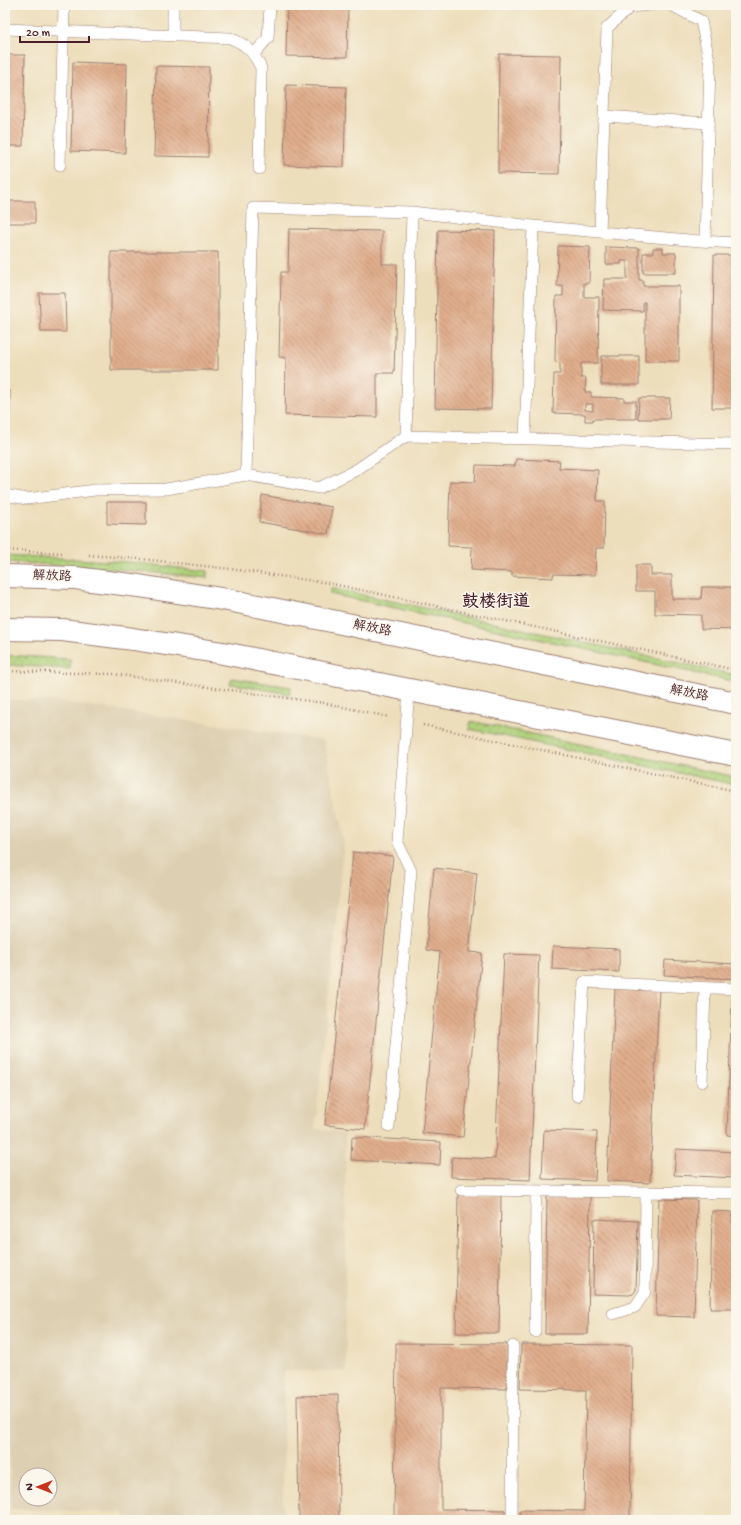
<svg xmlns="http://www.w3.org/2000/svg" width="741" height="1525" viewBox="0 0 741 1525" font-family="'Gochi Hand','LXGW WenKai TC',sans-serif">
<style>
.built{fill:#ddcfb1;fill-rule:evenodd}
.grass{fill:url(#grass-dots);stroke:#7c7752}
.building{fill:url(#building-back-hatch);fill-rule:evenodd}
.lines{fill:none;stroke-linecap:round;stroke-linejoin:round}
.lane-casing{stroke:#9c7e73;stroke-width:12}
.primary-casing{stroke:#9c7e73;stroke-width:24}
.path{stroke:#9c7e73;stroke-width:2.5;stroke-dasharray:1 3;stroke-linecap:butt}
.lane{stroke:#fff;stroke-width:11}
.primary{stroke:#fff;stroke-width:22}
.labels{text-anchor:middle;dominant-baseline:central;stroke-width:3;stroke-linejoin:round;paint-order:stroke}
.street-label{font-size:13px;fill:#4a1f2b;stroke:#fbf7ec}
.district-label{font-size:17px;font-weight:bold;fill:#4a1f2b;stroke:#fbf7ec}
</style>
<defs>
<pattern id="grass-dots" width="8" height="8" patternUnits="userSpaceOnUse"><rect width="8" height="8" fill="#adcf78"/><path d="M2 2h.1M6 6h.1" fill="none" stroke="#96b168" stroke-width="1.8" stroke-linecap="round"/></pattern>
<pattern id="building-back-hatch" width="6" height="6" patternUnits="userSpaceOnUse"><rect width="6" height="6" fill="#e0ad8c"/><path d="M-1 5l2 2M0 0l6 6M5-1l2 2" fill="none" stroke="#b88c73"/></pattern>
</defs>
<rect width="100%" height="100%" fill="#fbf7ec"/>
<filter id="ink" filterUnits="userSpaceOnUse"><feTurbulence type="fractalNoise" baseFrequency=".025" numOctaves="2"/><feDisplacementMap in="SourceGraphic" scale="8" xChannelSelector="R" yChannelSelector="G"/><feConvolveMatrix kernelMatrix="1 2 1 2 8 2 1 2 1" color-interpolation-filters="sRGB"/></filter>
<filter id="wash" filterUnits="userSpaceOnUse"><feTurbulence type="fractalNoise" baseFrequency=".012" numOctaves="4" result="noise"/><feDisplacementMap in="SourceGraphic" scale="16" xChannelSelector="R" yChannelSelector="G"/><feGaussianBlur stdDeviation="0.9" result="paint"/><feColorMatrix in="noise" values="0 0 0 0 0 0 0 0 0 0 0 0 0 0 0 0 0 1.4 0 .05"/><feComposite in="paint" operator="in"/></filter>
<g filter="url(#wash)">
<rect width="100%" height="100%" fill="#eddebb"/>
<path class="built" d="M5 700 56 701 324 740 344 843 315 1129 345 1133 346 1371H284L283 1520H124V1513L11 1509 10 1442 5 1441ZM26 1475H50V1499H26Z"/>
<path class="grass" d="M5 555 128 562 207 571V578L127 570 5 562Z
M331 588 736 675V682L330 594Z
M5 655 70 659V669L5 665Z
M232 678 291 687 290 694 230 684Z
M471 721 736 777V785L469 729Z"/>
<g id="blocks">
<path class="building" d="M287 5H348L347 57 286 56Z
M499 54 561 55 559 174 498 173Z
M5 55H25L23 146H5Z
M73 62 127 64 125 153 71 151Z
M156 66 209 67 208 157 154 156Z
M286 85 346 87 344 167 284 165Z
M735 100H736V121H734Z
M5 201H35V223H5Z
M289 229 382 231V264H397L394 373H377V417L285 415 286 358 279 357 281 272H288Z
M438 230 495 231 491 409 435 408Z
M558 246 590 247 589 283H584V297H599L598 363H581V378H586L585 392H591V397L624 398V401H636V419H593V421H585V414L553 413 554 374H560V363L555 362 556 296H563V286H557ZM585 404H593V411L585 410Z
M606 247 639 248V280H643V286H679V361H645V302H643V311L603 310 604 279H627V261H621V264H606Z
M653 248H663V253H676V273H643V253H653Z
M111 252H218V370H111Z
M714 255H736V408H712Z
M39 293H65L66 332H41Z
M601 356H639V385H601Z
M5 391H10L9 426H5Z
M639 398H670L669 419H638Z
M516 459 560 461 559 468 598 470 597 501H605L604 548H596L595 575 553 574V578L512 576V572L471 570 472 547 448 546 450 481 475 482 476 465 515 466Z
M262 495 332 507 328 534 259 522Z
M107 502H146V525L107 524Z
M636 565H651V575H672V599H701L702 587H736V630L701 629V615L655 614V591H636Z
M353 852 393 856 365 1129 325 1125Z
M434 868 477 873 469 952 482 953 463 1137 422 1133 440 952 426 950Z
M553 946 619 949V972L552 969Z
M504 954 539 955 530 1180 451 1177 452 1157 495 1159Z
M665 960 736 964V979L664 975Z
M615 988 659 990 650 1183 607 1181Z
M732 996H736V1136L727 1135Z
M544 1130 597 1132 595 1181 542 1179Z
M352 1137 441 1142 440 1165 351 1160Z
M676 1149 736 1152V1178L674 1175Z
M458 1195H501L499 1333H456Z
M547 1196H590L588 1334H545Z
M659 1199 697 1200 694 1317 656 1316Z
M712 1211 732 1212V1223H736V1309H710Z
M594 1219 638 1221 636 1290 633 1294 629 1295 593 1294Z
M396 1343 507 1344V1389L441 1388V1509L505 1510V1520H394Z
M521 1344 632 1345 630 1520H520V1510L584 1511 586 1390 520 1389Z
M338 1395 339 1520H299L297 1396Z"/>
</g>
</g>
<g filter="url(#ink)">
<use href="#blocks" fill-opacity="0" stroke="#9c7e73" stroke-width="1"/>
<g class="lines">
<defs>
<path id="lane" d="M671 5 701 21 710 65 705 241
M5 29 230 38C247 45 253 51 261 68L259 169
M173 35V5
M254 54 268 38 270 5
M604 116 708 123
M60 165 64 5
M600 232 607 28 630 7 651 5
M406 436 412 212
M525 439 533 226
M246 475 253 208 412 212 533 226 700 241 736 243
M5 495 27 499 95 490 166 489 246 475 319 488 356 470 406 436 736 444
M702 1082 705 988
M577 1096 584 982 736 989
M389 1126 411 871 397 841 409 690
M461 1190 736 1193
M613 1314 635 1307 645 1292 646 1192
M535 1332 536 1191
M512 1520 513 1346"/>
<path id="primary" d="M5 576 75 578 139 586 228 600 736 703
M5 629 62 630 133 639 223 653 736 755"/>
</defs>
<use href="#lane" class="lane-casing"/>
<use href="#primary" class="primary-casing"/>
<path class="path" d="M5 550 62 553
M89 555 141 559 231 569 328 583 736 670
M5 671 113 674 324 703 389 717
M423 725 736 791"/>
<use href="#lane" class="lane"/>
<use href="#primary" class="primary"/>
</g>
</g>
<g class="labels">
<g class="street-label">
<text transform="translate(52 577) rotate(2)">解放路</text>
<text transform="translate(372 629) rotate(11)">解放路</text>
<text transform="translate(689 694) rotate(11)">解放路</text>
</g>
<g class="district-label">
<text x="496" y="603">鼓楼街道</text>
</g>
</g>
<rect width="741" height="1525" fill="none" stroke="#fbf7ec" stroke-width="20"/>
<g transform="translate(38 1487) rotate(270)"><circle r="19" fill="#fbf7ec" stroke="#b4a19f"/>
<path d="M0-3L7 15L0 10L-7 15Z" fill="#c8321e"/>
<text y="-6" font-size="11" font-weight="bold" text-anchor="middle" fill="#4a1f2b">N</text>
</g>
<path d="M20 36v6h69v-6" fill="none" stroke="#4a1f2b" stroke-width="2"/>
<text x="26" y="36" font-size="12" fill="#4a1f2b" stroke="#fbf7ec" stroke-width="3" paint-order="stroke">20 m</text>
</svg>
